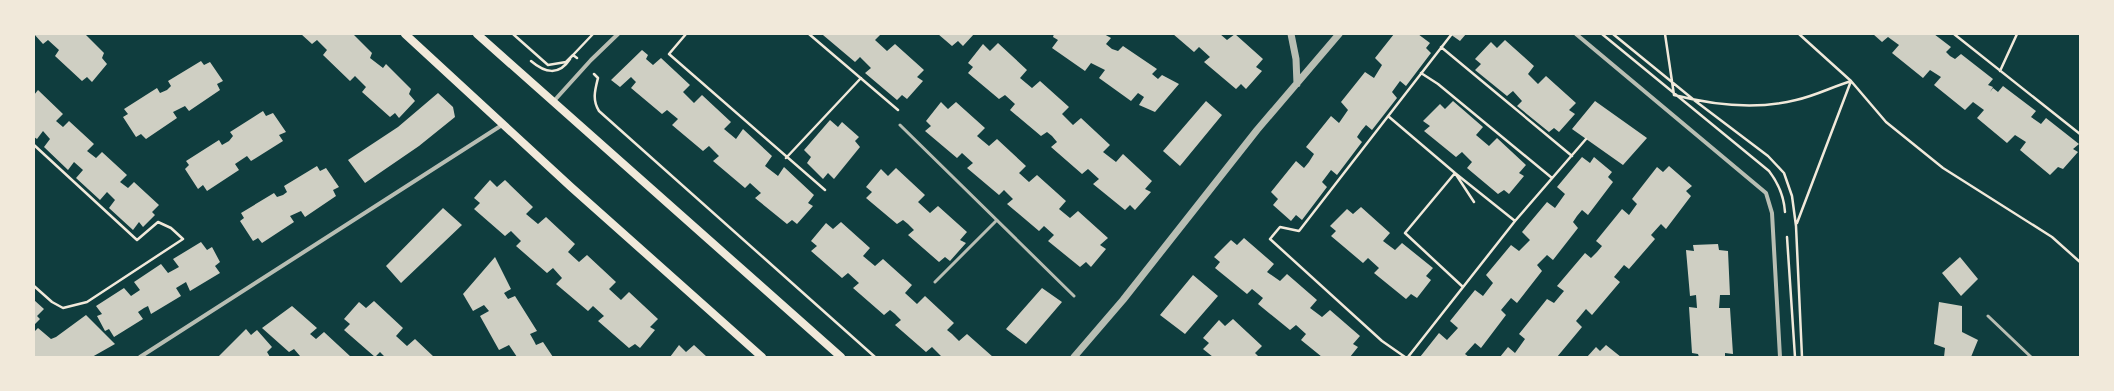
<svg xmlns="http://www.w3.org/2000/svg" width="2114" height="391" viewBox="0 0 2114 391" font-family="'Space Grotesk',sans-serif">
<style>
.building{fill:#cfcfc3}
.lines{fill:none;stroke-linecap:round;stroke-linejoin:round}
.path{stroke:#f1e9da;stroke-width:2.5}
.service{stroke:#b8beb3;stroke-width:3}
.minor{stroke:#b8beb3;stroke-width:4}
.tertiary{stroke:#b8beb3;stroke-width:7}
.secondary{stroke:#f1e9da;stroke-width:8}
</style>
<rect width="100%" height="100%" fill="#0f3d3e"/>
<path class="building" d="M34 34H85L104 53 102 58 107 64 92 82 87 77 82 81 55 56 59 50 48 40 43 44Z
M301 34H353L372 53 370 58 383 68 386 64 411 89 409 94 415 101 399 118 395 113 390 117 362 92 366 87 355 76 350 81 323 55 327 50 317 40 312 44Z
M825 34H881L875 40 887 51 895 44 924 70 917 77 923 81 907 99 902 95 897 100 865 73 871 68 860 57 855 62 823 35Z
M938 34H974L963 46 958 41 952 46Z
M1054 34H1104L1111 38 1106 44 1112 49 1118 51 1123 46 1157 69 1152 74 1158 79 1162 75 1179 84 1155 112 1139 105 1144 97 1138 93 1131 101 1099 78 1105 70 1091 63 1085 71 1052 48 1058 40 1053 37Z
M1173 34H1220L1227 40 1235 34 1263 59 1256 67 1262 71 1246 89 1241 84 1236 89 1204 62 1210 57 1199 47 1194 52Z
M1394 34H1418L1430 43 1426 48 1431 53 1406 86 1400 81 1392 92 1397 98 1372 130 1366 125 1361 131 1357 137 1362 142 1337 175 1331 170 1322 182 1327 187 1302 220 1296 215 1291 221 1273 205 1278 199 1271 192 1296 161 1304 168 1309 162 1314 154 1306 147 1331 116 1339 123 1348 110 1341 102 1365 72 1374 78 1382 65 1375 58Z
M1450 34H1466L1460 41Z
M1873 34H1934L1951 47 1946 52 1950 56 1955 59 1961 54 1993 79 1988 85 1993 87 1990 92 1993 88 1998 92 2003 86 2036 111 2031 117 2041 124 2046 118 2079 144 2073 149 2078 152 2063 169 2058 167 2050 175 2020 150 2026 142 2015 135 2007 143 1977 118 1984 110 1973 102 1965 110 1934 85 1941 77 1930 70 1923 78 1892 53 1899 45 1888 37 1882 42Z
M1505 40 1534 66 1528 74 1538 84 1546 76 1576 103 1569 110 1575 114 1559 132 1554 128 1549 132 1517 106 1522 101 1513 91 1507 96 1475 70 1481 64 1475 59 1491 42 1497 48Z
M998 43 1027 70 1020 78 1032 88 1040 81 1069 107 1062 114 1073 125 1081 118 1110 145 1103 152 1116 162 1123 154 1152 181 1145 189 1151 192 1135 210 1130 205 1125 210 1093 184 1099 179 1088 169 1082 174 1051 147 1057 142 1052 136 1047 132 1041 136 1010 110 1015 104 1005 95 999 99 968 73 973 67 968 63 983 44 990 51Z
M642 50 648 55 646 59 653 65 661 58 690 85 683 92 694 103 702 95 731 122 724 129 736 139 743 129 772 156 765 166 778 176 784 167 814 195 808 203 813 206 797 224 792 220 787 224 755 198 761 193 750 183 745 188 713 161 719 156 709 146 703 151 672 125 678 119 667 110 662 114 631 88 636 82 631 77 620 87 611 80Z
M201 61 204 65 210 62 223 81 217 84 220 90 189 111 185 106 173 112 177 118 146 139 141 134 136 137 123 117 128 114 124 109 157 88 160 93 167 90 171 86 168 81Z
M38 90 63 114 56 121 63 127 69 121 94 144 87 151 96 158 102 152 127 175 120 182 128 188 134 182 159 205 152 212 155 215 143 227 139 222 133 230 109 208 115 200 107 192 100 200 76 178 83 170 74 162 68 170 44 147 50 139 43 131 37 139 34 137V95Z
M438 93 453 107 455 117 419 146 365 183 348 160 398 127Z
M1206 101 1222 115 1180 166 1163 151Z
M1453 101 1483 127 1476 135 1489 146 1497 138 1526 165 1519 173 1524 176 1509 194 1504 190 1498 194 1467 168 1472 162 1462 152 1456 157 1424 131 1430 126 1423 121 1440 104 1445 109Z
M1595 101 1647 138 1623 165 1572 129Z
M941 102 948 109 956 102 985 128 977 136 989 146 997 139 1026 166 1019 173 1029 182 1037 175 1066 201 1059 209 1070 218 1078 211 1108 238 1100 245 1106 249 1091 267 1086 262 1080 267 1048 241 1054 235 1044 226 1039 231 1007 204 1013 199 1004 190 999 195 967 168 973 163 962 153 957 158 925 131 931 126 926 121Z
M263 111 266 116 273 113 286 132 279 135 283 141 251 161 247 156 235 164 239 170 207 191 203 185 198 189 185 169 189 165 186 161 219 140 222 145 229 141 233 136 230 132Z
M830 120 838 127 842 122 859 137 855 141 860 147 834 179 828 173 823 179 807 163 811 157 804 150Z
M1582 157 1590 163 1594 157 1612 172 1608 177 1613 182 1588 215 1582 210 1577 216 1573 222 1578 228 1553 260 1547 255 1537 265 1542 271 1517 303 1511 298 1501 310 1506 315 1481 348 1475 343 1465 354 1469 357H1420L1439 333 1447 340 1458 328 1450 321 1475 290 1483 296 1493 283 1486 275 1511 245 1519 251 1530 240 1522 232 1547 202 1555 208 1565 194 1557 187Z
M317 166 320 171 326 168 339 187 333 190 336 196 305 217 301 211 290 216 294 222 262 243 258 238 253 241 240 221 244 218 241 213 274 193 277 197 283 195 287 192 284 186Z
M1669 166 1692 186 1686 191 1691 196 1666 229 1661 224 1651 235 1655 239 1629 269 1624 265 1614 277 1620 282 1592 315 1586 309 1576 321 1582 327 1557 357H1500L1508 347 1515 353 1525 339 1519 334 1547 299 1554 303 1564 291 1557 286 1585 253 1591 258 1597 252 1602 246 1596 241 1622 209 1629 215 1637 204 1632 199 1657 167 1663 172Z
M896 168 925 195 918 202 930 213 938 206 967 232 960 240 966 243 950 261 945 257 939 262 908 235 914 230 908 224 903 220 897 224 866 198 872 192 866 187 881 169 888 176Z
M490 180 497 187 505 180 533 207 526 214 538 224 546 217 575 244 568 252 579 262 587 255 616 282 609 289 621 300 629 292 658 319 650 327 655 330 640 348 635 344 629 348 598 321 604 316 593 306 588 311 556 284 562 278 553 268 547 273 516 246 521 241 511 231 505 236 474 209 480 203 474 198Z
M1361 207 1390 233 1383 241 1395 250 1402 243 1433 268 1426 276 1431 280 1417 298 1411 294 1406 299 1374 273 1379 268 1368 258 1363 263 1331 236 1336 231 1330 226 1347 209 1353 214Z
M443 208 462 225 401 283 386 266Z
M841 222 870 248 863 256 875 266 883 259 912 285 905 293 917 304 925 296 954 323 947 330 952 334 959 341 967 334 993 357H942L932 347 926 352 895 325 901 320 895 314 890 310 884 315 853 288 859 283 848 273 842 278 811 251 817 246 811 241 826 223 833 229Z
M1244 238 1274 264 1267 272 1280 281 1287 274 1317 300 1310 308 1322 317 1330 310 1360 336 1353 344 1358 347 1350 357H1322L1301 340 1306 334 1296 325 1290 330 1258 304 1263 298 1252 289 1247 294 1215 268 1220 262 1214 257 1231 240 1237 245Z
M201 242 207 250 212 247 220 262 215 266 220 273 190 291 186 282 176 288 181 296 151 314 148 306 144 308 138 312 143 319 114 337 109 329 105 331 97 316 102 314 96 306 124 288 131 296 140 290 134 282 161 264 168 273 179 267 173 259Z
M1718 244 1719 250 1728 251 1730 295H1720L1719 308H1730L1733 354 1725 353V357H1699L1698 354 1692 353 1689 307 1697 308 1696 295 1690 296 1686 250 1694 251 1693 245Z
M495 257 511 289 504 293 508 299 515 296 537 331 530 334 534 341 536 345 543 342 553 357H517L509 345 499 350 480 316 489 311 484 305 473 311 463 294Z
M1960 257 1978 279 1961 296 1942 273Z
M1193 275 1218 296 1185 334 1160 315Z
M1042 288 1062 302 1026 344 1006 329Z
M34 300 44 309 37 316 40 319 34 325Z
M374 301 403 328 396 336 407 346 415 339 434 357H385L380 352 375 357 344 330 350 324 344 319 359 302 366 308Z
M1939 302 1962 306V332L1978 340 1971 357H1944L1945 348 1934 344Z
M292 306 317 328 310 334 316 339 324 332 351 357H298L300 356 294 349 289 352 262 328Z
M86 315 115 344 92 357H34V332L38 328 51 339 56 337Z
M1233 319 1262 346 1255 353 1259 357H1213L1203 349 1209 343 1203 338 1219 320 1225 326Z
M246 329 251 335 257 330 272 347 267 352 270 357H218Z
M679 345 686 352 694 345 707 357H670Z
M1606 345 1621 357H1587L1596 347 1600 351Z"/>
<g class="lines">
<path class="path" d="M513 34 548 65 566 62 573 55 577 58
M686 34 669 54 825 190
M809 34 898 110
M1602 34 1769 171C1779 184 1784 196 1785 212
M1613 34 1694 100 1768 156 1784 173 1792 196 1796 226 1802 357
M1665 34 1674 95C1713 105 1756 110 1796 100 1815 96 1832 87 1851 81L1797 223
M1799 34 1851 81 1886 122 1943 168 2052 237 2080 262
M1954 34 2080 134
M1441 47 1572 156
M573 55 593 34
M531 61C545 73 559 76 570 59
M2000 71 2017 34
M1421 73 1438 84 1552 178
M594 74 598 78C595 90 592 100 599 111L875 357
M1388 116 1455 173 1474 202
M34 145 137 240 158 222 171 228 183 239 87 302 63 308 52 302 34 286
M786 158 861 78
M1787 237 1795 357
M1463 287 1405 233 1455 173 1515 221
M1405 357 1382 341 1270 239 1280 227 1299 231 1451 35
M1408 357 1515 221 1586 139"/>
<path class="service" d="M900 125 1074 296
M935 282 997 220
M1988 316 2031 357"/>
<path class="minor" d="M1576 34 1766 193 1772 213 1780 357
M553 102 591 60 618 34
M140 357 502 125"/>
<path class="tertiary" d="M1291 34 1296 59 1297 84
M1074 357 1123 300 1257 130 1339 34"/>
<path class="secondary" d="M405 34 571 187 762 357
M477 34 841 357"/>
</g>
<rect width="2114" height="391" fill="none" stroke="#f1e9da" stroke-width="70"/>
</svg>
